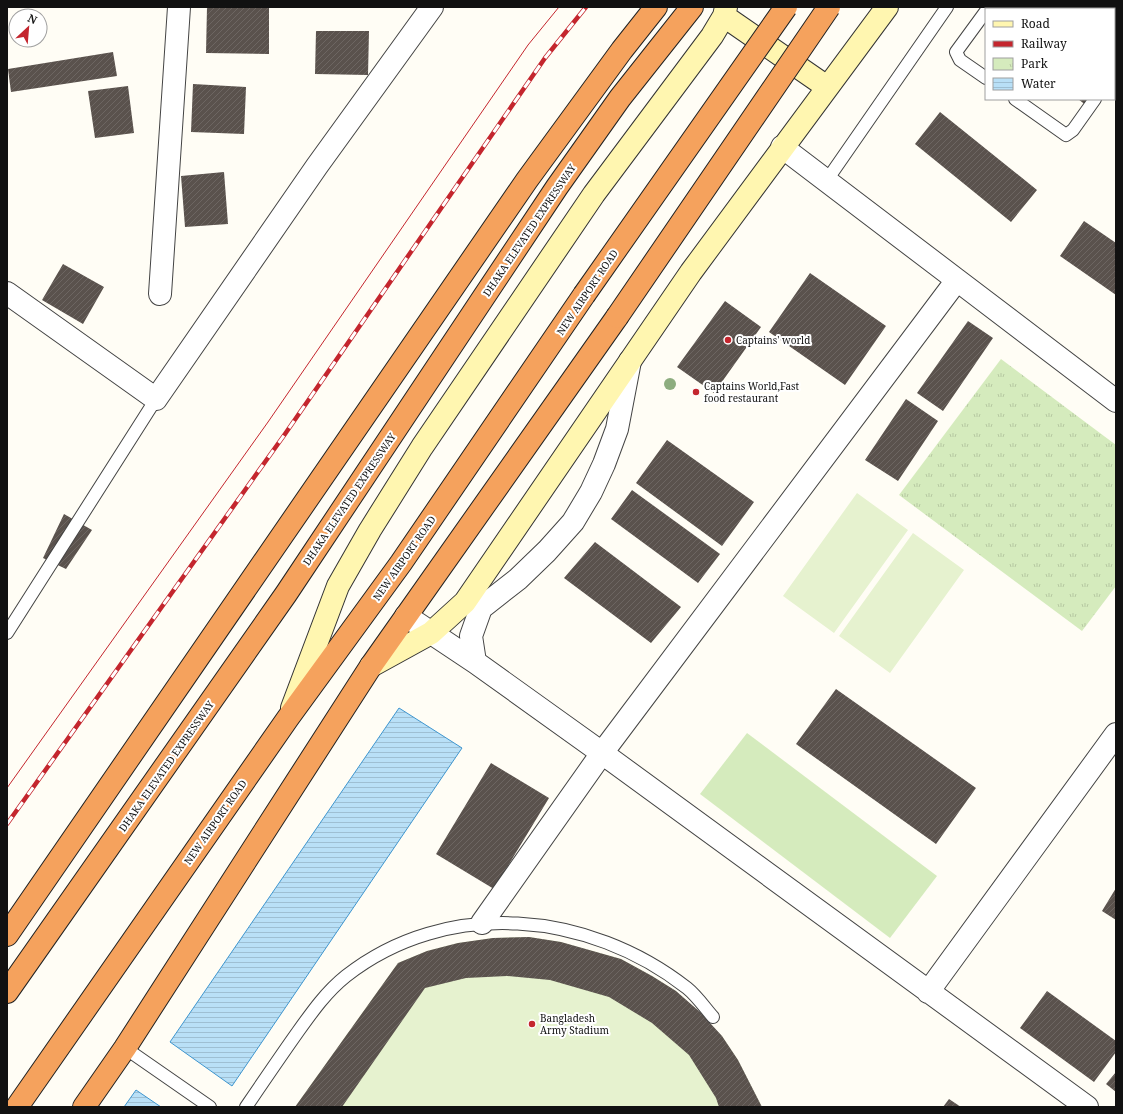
<svg xmlns="http://www.w3.org/2000/svg" width="1123" height="1114" viewBox="0 0 1123 1114" font-family="'Noto Serif',serif">
<style>
.park{fill:url(#park-tufts)}
.garden{fill:#d5ebbd}
.pitch{fill:#e6f2cf}
.water{fill:url(#water-rules);stroke:#3f96cf}
.building{fill:url(#building-hatch)}
.lines{fill:none;stroke-linecap:round;stroke-linejoin:round}
.lane-casing{stroke:#444;stroke-width:14}
.street-casing{stroke:#444;stroke-width:24}
.secondary-casing{stroke:#333;stroke-width:24}
.highway-casing{stroke:#222;stroke-width:24}
.lane{stroke:#fff;stroke-width:12}
.street{stroke:#fff;stroke-width:22}
.secondary{stroke:#fff6b0;stroke-width:22}
.highway{stroke:#f5a25d;stroke-width:22}
.tram{stroke:#c4262e;stroke-width:1}
.rail-casing{stroke:#c4262e;stroke-width:4.5}
.rail{stroke:#fff;stroke-width:3;stroke-dasharray:9;stroke-linecap:butt}
.highway-bridge-casing{stroke:#222;stroke-width:24;stroke-linecap:butt}
.highway-bridge{stroke:#f5a25d;stroke-width:22}
.tree{fill:#8dad7f}
.poi-dot{fill:#c4262e;stroke:#fff;stroke-width:1.5}
.labels{text-anchor:middle;dominant-baseline:central;stroke-width:4;stroke-linejoin:round;paint-order:stroke}
.street-label{font-size:10px;fill:#111;stroke:#fff}
.poi-label{font-size:10px;fill:#111;stroke:#fff;text-anchor:start}
</style>
<defs>
<pattern id="park-tufts" width="24" height="20" patternUnits="userSpaceOnUse"><rect width="24" height="20" fill="#d5ebbd"/><path d="M3 7l-1-3M5 7V3M7 7l1-3M15 17l-1-3M17 17v-4M19 17l1-3" fill="none" stroke="#b6c8a1"/></pattern>
<pattern id="water-rules" width="6" height="5" patternUnits="userSpaceOnUse"><rect width="6" height="5" fill="#b9e0f7"/><path d="M0 2.5h6" fill="none" stroke="#9ebfd3"/></pattern>
<pattern id="building-hatch" width="6" height="6" patternUnits="userSpaceOnUse"><rect width="6" height="6" fill="#5a524d"/><path d="M-1 1l2-2M0 6l6-6M5 7l2-2" fill="none" stroke="#6d6662"/></pattern>
</defs>
<rect width="100%" height="100%" fill="#fffdf5"/>
<path class="park" d="M1001 359 1116 445V586L1082 631 899 495Z"/>
<path class="garden" d="M747 733 937 876 890 938 700 794Z"/>
<path class="pitch" d="M857 493 908 530 834 633 783 596Z
M913 533 964 570 890 673 839 636Z
M529 937 561 942 621 959 652 976 676 991 722 1036 738 1060 762 1107H295L398 963 427 951 458 943 493 938Z"/>
<path class="water" d="M399 708 462 748 232 1086 170 1042Z
M136 1090 161 1107H124Z"/>
<path class="building" d="M207 7H269V54L206 53Z
M1021 7H1030L1033 9H1019Z
M1051 7H1098L1101 9H1049Z
M1105 7H1116V41L1114 39V9H1103Z
M316 31H369L368 75 315 74Z
M113 52 117 76 11 92 8 69Z
M193 84 246 87 244 134 191 132Z
M128 86 134 133 95 138 88 91Z
M1078 99H1093L1087 106Z
M940 112 1037 190 1011 222 915 144Z
M224 172 228 224 185 227 181 176Z
M1084 221 1116 243V295L1060 256Z
M63 264 104 287 83 324 42 300Z
M810 273 886 326 845 385 769 332Z
M725 301 761 327 714 393 677 367Z
M968 321 993 338 943 411 917 393Z
M906 399 938 421 898 481 865 460Z
M667 440 754 502 722 546 636 483Z
M632 490 720 554 698 583 611 519Z
M64 514 92 530 66 569 43 558Z
M595 542 681 607 651 643 564 578Z
M836 689 976 788 936 844 796 744Z
M491 763 549 798 494 889 436 854Z
M1116 888V920L1102 911Z
M529 937 561 942 621 959 652 976 676 991 700 1012 722 1036 738 1060 762 1107H719L716 1098 689 1055 652 1023 609 997 550 980 507 976 466 978 425 988 342 1107H295L398 963 427 951 458 943 493 938Z
M1047 991 1116 1041V1052L1094 1082 1020 1028Z
M1116 1072V1092L1106 1084Z
M949 1099 961 1107H943Z"/>
<g class="lines">
<defs>
<path id="lane" d="M986 11 956 52 960 60 986 78
M1114 74 1116 71
M1015 99 1066 135 1073 130 1095 99
M827 180 947 7
M7 633 156 399
M125 1048 210 1107
M246 1107C263 1082 280 1057 297 1033 312 1012 326 992 346 976 447 897 589 911 687 988 697 996 705 1008 713 1017"/>
<path id="street" d="M782 147 957 280
M7 293 156 399 317 166 432 7
M160 294 179 7
M406 616 475 662 602 753 1087 1107
M475 662 471 636 481 608 518 579 547 551 573 522 591 492 604 464 617 429 630 361
M482 923 602 753 957 280 1116 401
M928 992 1116 734"/>
<path id="secondary" d="M724 16 827 87
M371 666 431 633 465 602 691 272 887 7
M292 708 338 586 370 530 422 447 594 194 712 36 724 16 726 7"/>
<path id="highway" d="M7 935 527 180 622 50 656 7
M7 992 286 594 557 187 620 98 692 7
M17 1107 288 718 401 563 584 295
M84 1107 125 1048 371 666 617 317"/>
</defs>
<use href="#lane" class="lane-casing"/>
<use href="#street" class="street-casing"/>
<use href="#secondary" class="secondary-casing"/>
<use href="#highway" class="highway-casing"/>
<use href="#lane" class="lane"/>
<use href="#street" class="street"/>
<use href="#secondary" class="secondary"/>
<use href="#highway" class="highway"/>
<path class="tram" d="M7 788 268 422 528 45 559 7"/>
<defs>
<path id="rail" d="M7 824 285 434 545 58 586 7"/>
</defs>
<use href="#rail" class="rail-casing"/>
<use href="#rail" class="rail"/>
<defs>
<path id="highway-bridge" d="M584 295 786 7
M617 317 829 7"/>
</defs>
<use href="#highway-bridge" class="highway-bridge-casing"/>
<use href="#highway-bridge" class="highway-bridge"/>
</g>
<circle class="tree" cx="670" cy="384" r="6"/>
<g class="poi-dot">
<circle cx="728" cy="340" r="4"/>
<circle cx="696" cy="392" r="4"/>
<circle cx="532" cy="1024" r="4"/>
</g>
<g class="labels">
<g class="street-label">
<text transform="translate(529 230) rotate(-56)">DHAKA ELEVATED EXPRESSWAY</text>
<text transform="translate(587 292) rotate(-56)">NEW AIRPORT ROAD</text>
<text transform="translate(349 499) rotate(-56)">DHAKA ELEVATED EXPRESSWAY</text>
<text transform="translate(404 558) rotate(-55)">NEW AIRPORT ROAD</text>
<text transform="translate(166 766) rotate(-55)">DHAKA ELEVATED EXPRESSWAY</text>
<text transform="translate(215 822) rotate(-55)">NEW AIRPORT ROAD</text>
</g>
<g class="poi-label">
<text x="736" y="340">Captains' world</text>
<text x="704" y="386">Captains World,Fast<tspan x="704" dy="12">food restaurant</tspan></text>
<text x="540" y="1018">Bangladesh<tspan x="540" dy="12">Army Stadium</tspan></text>
</g>
</g>
<rect width="1123" height="1114" fill="none" stroke="#111111" stroke-width="16"/>
<rect x="985" y="8" width="130" height="92" fill="#ffffff" stroke="#a0a0a0"/>
<rect x="993" y="21" width="20" height="6" fill="#fff6b0" stroke="#a0a0a0"/>
<text x="1021" y="28" font-size="12" fill="#111111">Road</text>
<rect x="993" y="41" width="20" height="6" fill="#c4262e" stroke="#a0a0a0"/>
<text x="1021" y="48" font-size="12" fill="#111111">Railway</text>
<rect x="993" y="58" width="20" height="12" fill="url(#park-tufts)" stroke="#a0a0a0"/>
<text x="1021" y="68" font-size="12" fill="#111111">Park</text>
<rect x="993" y="78" width="20" height="12" fill="url(#water-rules)" stroke="#a0a0a0"/>
<text x="1021" y="88" font-size="12" fill="#111111">Water</text>
<g transform="translate(28 28) rotate(26)"><circle r="19" fill="#ffffff" stroke="#a0a0a0"/>
<path d="M0-3L7 15L0 10L-7 15Z" fill="#c4262e"/>
<text y="-6" font-size="11" font-weight="bold" text-anchor="middle" fill="#111111">N</text>
</g>
</svg>
